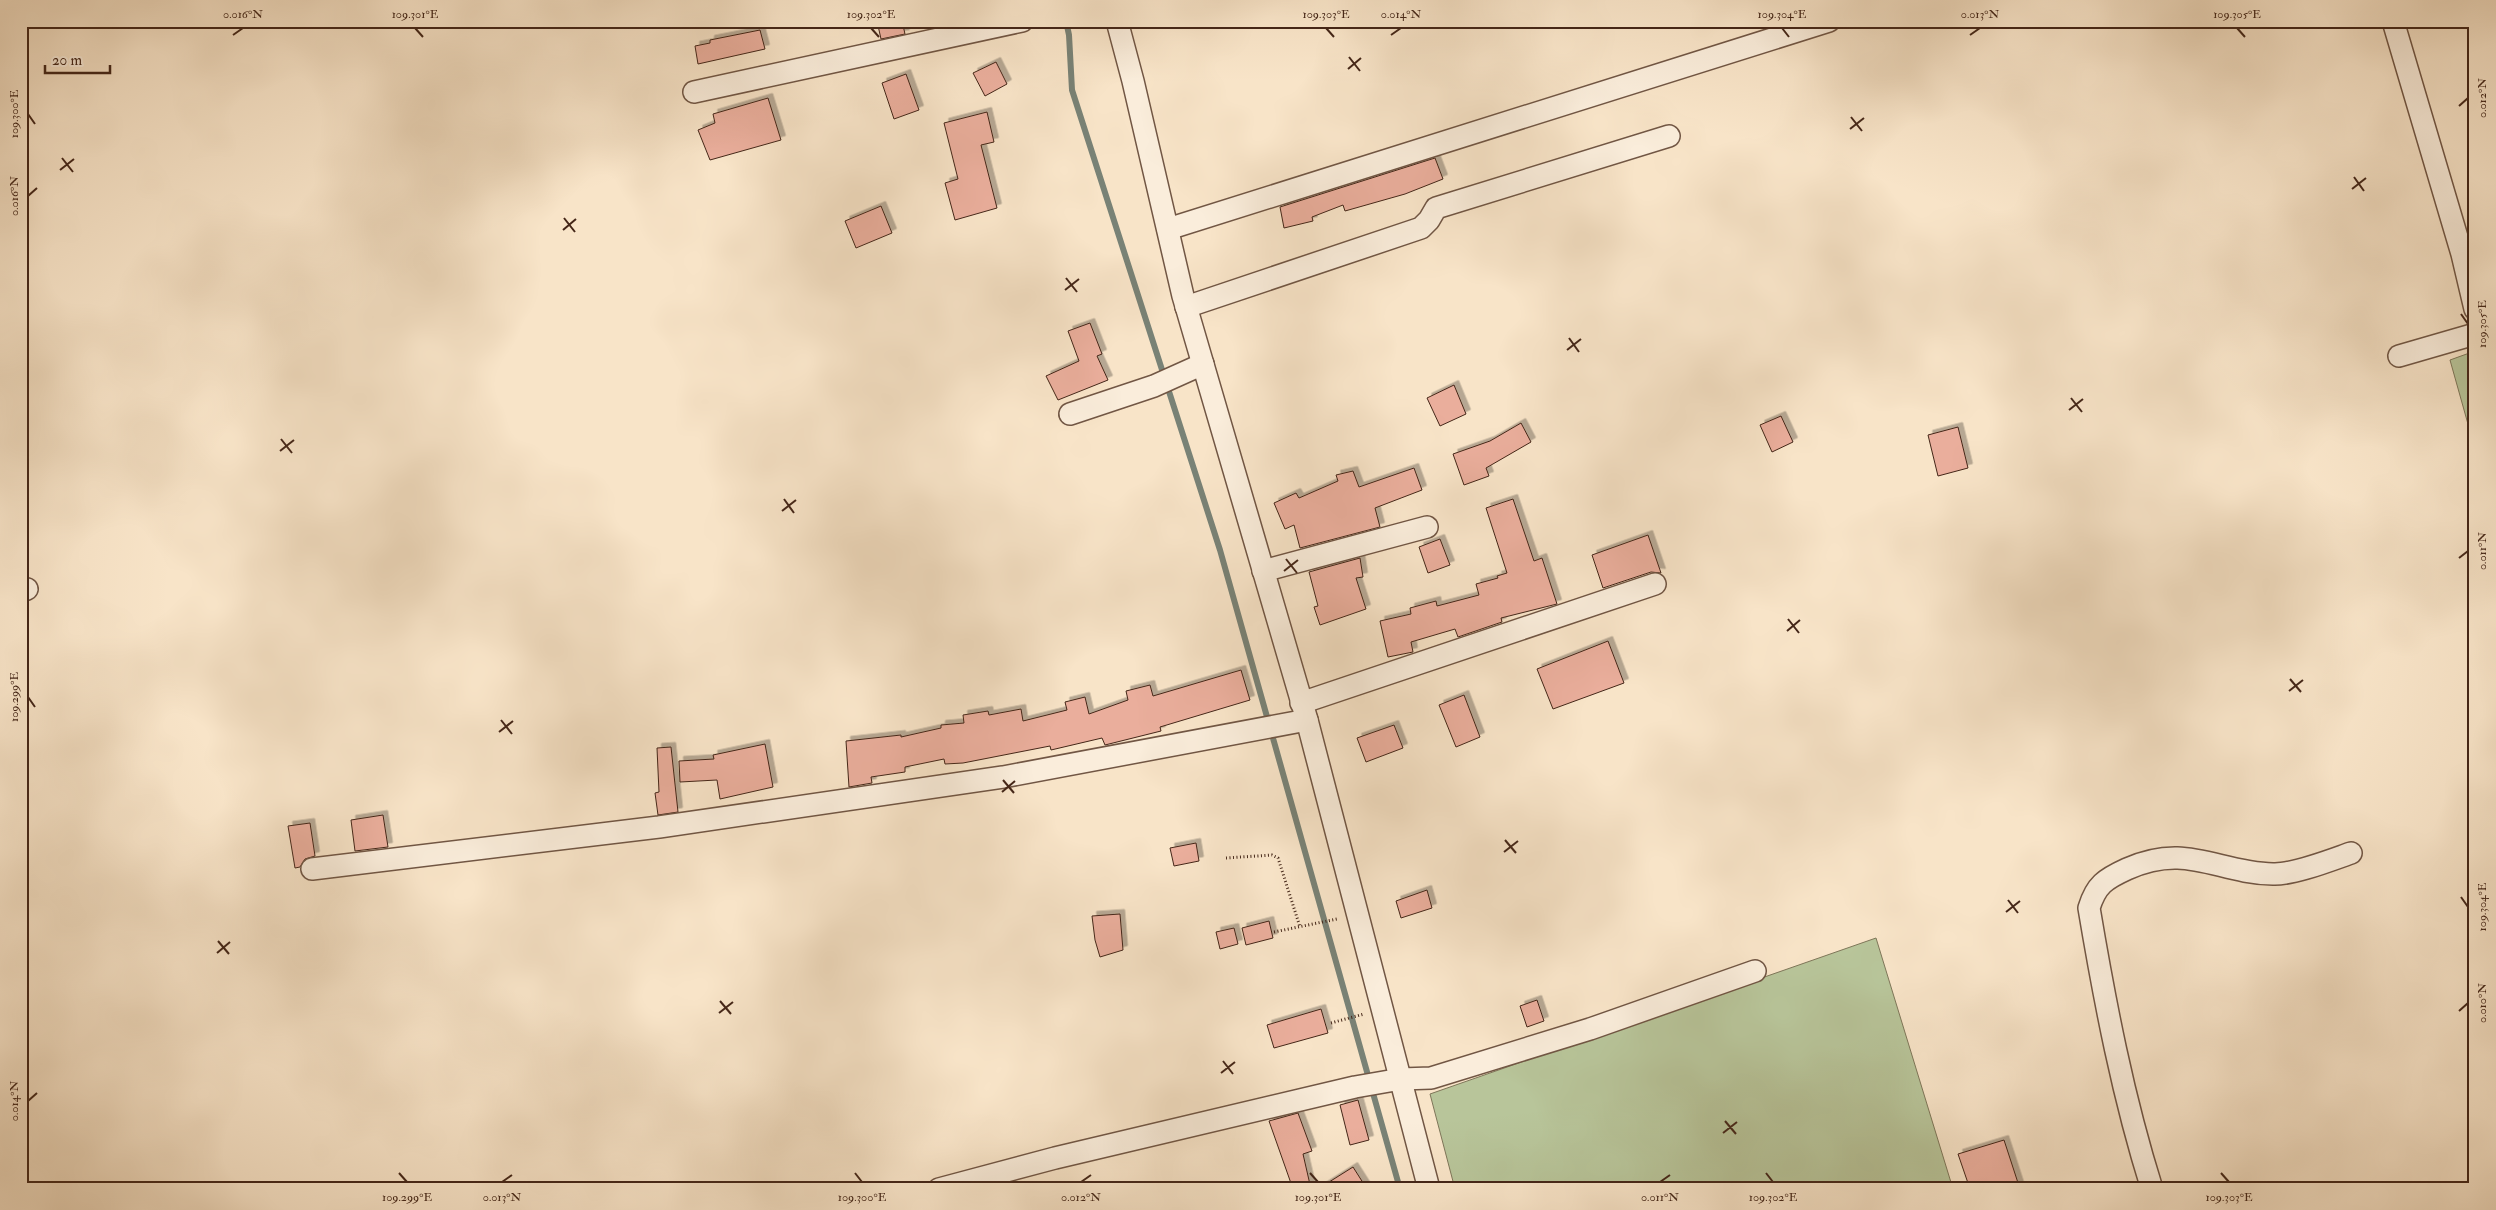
<svg xmlns="http://www.w3.org/2000/svg" width="2496" height="1210" viewBox="0 0 2496 1210" font-family="'IM FELL Double Pica',serif">
<style>
.green{fill:#b8c59a;stroke:#7e7659}
.lines{fill:none;stroke-linecap:round;stroke-linejoin:round}
.stream{stroke:#798276;stroke-width:6}
.building{fill:#eaae9c;stroke:#442618;filter:url(#shadow)}
.minor-casing{stroke:#715644;stroke-width:24}
.path{stroke:#442618;stroke-width:3;stroke-dasharray:1 2.5;stroke-linecap:butt}
.minor{stroke:#faeddb;stroke-width:21}
.ticks{fill:none;stroke:#442618;stroke-width:2}
.neatline{fill:none;stroke:#442618;stroke-width:2}
.ticks-label{font-size:12px;text-anchor:middle;fill:#442618}
</style>
<defs>
<filter id="shadow"><feDropShadow dx="4.5" dy="-4.5" stdDeviation="0" flood-color="#0004"/></filter>
</defs>
<rect width="100%" height="100%" fill="#f8e4c8"/>
<filter id="stains"><feTurbulence type="fractalNoise" baseFrequency=".004" numOctaves="4"/><feColorMatrix values="0 0 0 0 .2 0 0 0 0 .09 0 0 0 0 .02 0 0 0 .5 -.17"/></filter>
<radialGradient id="worn" r=".72"><stop offset=".6" stop-color="#630" stop-opacity="0"/><stop offset="1" stop-color="#630" stop-opacity=".3"/></radialGradient>
<!-- green -->
<g class="green">
<polygon points="2475,351 2475,449 2450,360"/>
<polygon points="1876,938 1953,1189 1455,1189 1430,1094"/>
</g>
<g class="lines">
<!-- stream -->
<polyline class="stream" points="1066,21 1069,35 1072,90 1220,550 1400,1189"/>
</g>
<!-- building -->
<g class="building">
<polygon points="877,21 902,21 905,34 881,39"/>
<polygon points="760,30 765,49 698,64 695,46 710,43 710,40"/>
<polygon points="996,62 1007,84 985,96 973,73"/>
<polygon points="906,74 919,110 894,119 882,83"/>
<polygon points="768,98 781,140 710,160 698,130 715,123 713,114"/>
<polygon points="987,112 994,142 981,145 997,208 955,220 945,183 958,179 944,123"/>
<polygon points="1435,158 1443,179 1405,194 1345,211 1343,205 1312,217 1313,221 1284,228 1280,207"/>
<polygon points="881,206 892,233 856,248 845,221"/>
<polygon points="1090,323 1102,354 1097,356 1108,380 1058,400 1046,376 1079,361 1068,331"/>
<polygon points="1454,385 1466,414 1440,426 1427,398"/>
<polygon points="1781,416 1793,442 1772,452 1760,425"/>
<polygon points="1521,423 1531,442 1486,468 1489,476 1464,485 1453,454 1490,441"/>
<polygon points="1958,427 1968,468 1938,476 1928,435"/>
<polygon points="1414,468 1422,490 1375,508 1380,527 1300,548 1294,525 1285,529 1274,503 1296,493 1299,498 1338,481 1336,475 1353,471 1359,487"/>
<polygon points="1513,499 1534,561 1542,558 1557,604 1501,618 1502,622 1458,637 1455,629 1411,642 1413,652 1388,657 1380,621 1411,614 1410,608 1436,601 1437,606 1479,595 1476,584 1498,578 1497,576 1507,573 1486,508"/>
<polygon points="1648,535 1661,573 1651,572 1603,588 1592,555"/>
<polygon points="1440,539 1450,565 1428,573 1419,547"/>
<polygon points="1360,558 1363,577 1356,578 1366,609 1320,625 1314,607 1318,606 1309,572"/>
<polygon points="1608,641 1624,683 1553,709 1537,669"/>
<polygon points="1241,670 1250,700 1160,727 1161,731 1105,745 1102,738 1051,750 1050,746 963,763 945,764 944,759 905,767 905,772 871,777 872,783 849,787 846,741 901,735 901,737 941,728 941,725 964,723 963,715 988,711 989,715 1021,709 1023,721 1067,710 1065,702 1085,697 1089,714 1128,700 1126,691 1150,685 1153,696"/>
<polygon points="1464,695 1480,737 1456,747 1439,705"/>
<polygon points="1394,725 1403,748 1366,762 1357,738"/>
<polygon points="765,744 773,787 720,799 717,780 680,782 679,761 714,759 713,755"/>
<polygon points="671,747 678,812 658,815 655,793 659,792 657,748"/>
<polygon points="383,815 388,847 355,851 351,820"/>
<polygon points="310,823 315,856 305,859 300,867 295,868 288,826"/>
<polygon points="1196,843 1199,861 1174,866 1170,848"/>
<polygon points="1427,890 1432,908 1401,918 1396,901"/>
<polygon points="1120,914 1123,950 1100,957 1095,940 1092,916"/>
<polygon points="1269,921 1273,938 1246,945 1242,928"/>
<polygon points="1234,928 1238,944 1220,949 1216,932"/>
<polygon points="1537,1000 1544,1021 1527,1027 1520,1006"/>
<polygon points="1321,1009 1328,1033 1274,1048 1267,1025"/>
<polygon points="1358,1100 1369,1140 1350,1145 1340,1105"/>
<polygon points="1298,1113 1312,1151 1303,1154 1311,1189 1293,1189 1269,1121"/>
<polygon points="2004,1140 2020,1189 1970,1189 1958,1154"/>
<polygon points="1353,1167 1367,1189 1318,1189"/>
</g>
<g class="lines">
<!-- minor casing -->
<g class="minor-casing">
<g id="minor">
<polyline points="1117,21 1133,81 1183,296 1307,720 1429,1189"/>
<polyline points="2393,21 2462,254 2475,309"/>
<polyline points="694,92 1022,21"/>
<polyline points="1168,229 1829,21"/>
<polyline points="1186,307 1421,228 1429,220 1436,208 1669,136"/>
<polyline points="2399,356 2475,334"/>
<polyline points="1070,414 1154,386 1203,364"/>
<polyline points="1263,571 1427,527"/>
<polyline points="21,591 27,589"/>
<polyline points="1301,703 1655,584"/>
<polyline points="312,869 659,827 1003,777 1307,720"/>
<polyline points="939,1189 1055,1158 1355,1087 1401,1079 1431,1078 1590,1029 1755,971"/>
<path d="M2152 1189C2123 1097 2105 1003 2089 908 2096 885 2105 879 2127 869 2187 842 2217 873 2273 874 2293 875 2331 860 2351 853"/>
</g>
</g>
<!-- path -->
<g class="path">
<polyline points="1226,858 1272,855 1278,858 1300,927"/>
<polyline points="1274,932 1337,919"/>
<polyline points="1331,1023 1364,1014"/>
</g>
<!-- minor -->
<use href="#minor" class="minor"/>
</g>
<!-- ticks -->
<path class="ticks" d="M415 28 423 37M871 28 879 37M1326 28 1334 37M1782 28 1789 37M2237 28 2245 37M233 35 243 28M1391 35 1401 28M1970 35 1980 28M1349 57 1360 71M1348 69 1361 58M2459 106 2468 98M28 114 35 124M1851 117 1862 131M1850 129 1864 118M62 158 73 172M60 170 74 159M2354 177 2364 191M2352 189 2366 178M28 196 37 188M564 218 575 232M563 230 576 219M1066 278 1077 292M1065 290 1079 279M2461 314 2468 324M1569 338 1579 352M1567 350 1581 339M2071 398 2082 412M2069 410 2083 399M281 439 292 453M280 451 294 440M784 499 794 513M782 511 796 500M2459 558 2468 551M1286 559 1297 573M1284 571 1298 560M1788 619 1799 633M1787 631 1800 620M2290 679 2301 692M2289 691 2303 680M28 697 35 707M501 720 512 734M499 732 513 721M1003 780 1014 793M1002 792 1015 781M1505 840 1516 853M1504 852 1518 841M2461 897 2468 907M2008 900 2018 913M2006 912 2020 901M218 941 229 954M217 953 230 942M720 1001 731 1014M2459 1011 2468 1003M719 1013 733 1002M1223 1061 1233 1074M1221 1073 1235 1062M28 1101 37 1093M1725 1121 1736 1134M1723 1133 1737 1122M399 1173 407 1182M855 1173 862 1182M1310 1173 1318 1182M1766 1173 1773 1182M2221 1173 2229 1182M502 1182 512 1175M1081 1182 1091 1175M1660 1182 1670 1175"/>
<!-- margin -->
<rect width="2496" height="1210" fill="none" stroke="#f8e4c8" stroke-width="55"/>
<!-- scale -->
<path d="M45 65v8h65v-8" fill="none" stroke="#442618" stroke-width="2.5"/>
<text x="52" y="65" font-size="15" fill="#442618" stroke="#faeddb" stroke-width="4" paint-order="stroke">20 m</text>
<rect x="28" y="28" width="2440" height="1154" class="neatline"/>
<g class="ticks-label">
<text x="243" y="18">0.016°N</text>
<text x="415" y="18">109.301°E</text>
<text x="871" y="18">109.302°E</text>
<text x="1326" y="18">109.303°E</text>
<text x="1401" y="18">0.014°N</text>
<text x="1782" y="18">109.304°E</text>
<text x="1980" y="18">0.013°N</text>
<text x="2237" y="18">109.305°E</text>
<text transform="translate(2482 98) rotate(-90)" y="4">0.012°N</text>
<text transform="translate(14 114) rotate(-90)" y="4">109.300°E</text>
<text transform="translate(14 196) rotate(-90)" y="4">0.016°N</text>
<text transform="translate(2482 324) rotate(-90)" y="4">109.305°E</text>
<text transform="translate(2482 551) rotate(-90)" y="4">0.011°N</text>
<text transform="translate(14 697) rotate(-90)" y="4">109.299°E</text>
<text transform="translate(2482 907) rotate(-90)" y="4">109.304°E</text>
<text transform="translate(2482 1003) rotate(-90)" y="4">0.010°N</text>
<text transform="translate(14 1101) rotate(-90)" y="4">0.014°N</text>
<text x="407" y="1201">109.299°E</text>
<text x="502" y="1201">0.013°N</text>
<text x="862" y="1201">109.300°E</text>
<text x="1081" y="1201">0.012°N</text>
<text x="1318" y="1201">109.301°E</text>
<text x="1660" y="1201">0.011°N</text>
<text x="1773" y="1201">109.302°E</text>
<text x="2229" y="1201">109.303°E</text>
</g>
<rect width="100%" height="100%" filter="url(#stains)"/>
<rect width="100%" height="100%" fill="url(#worn)"/>
</svg>
